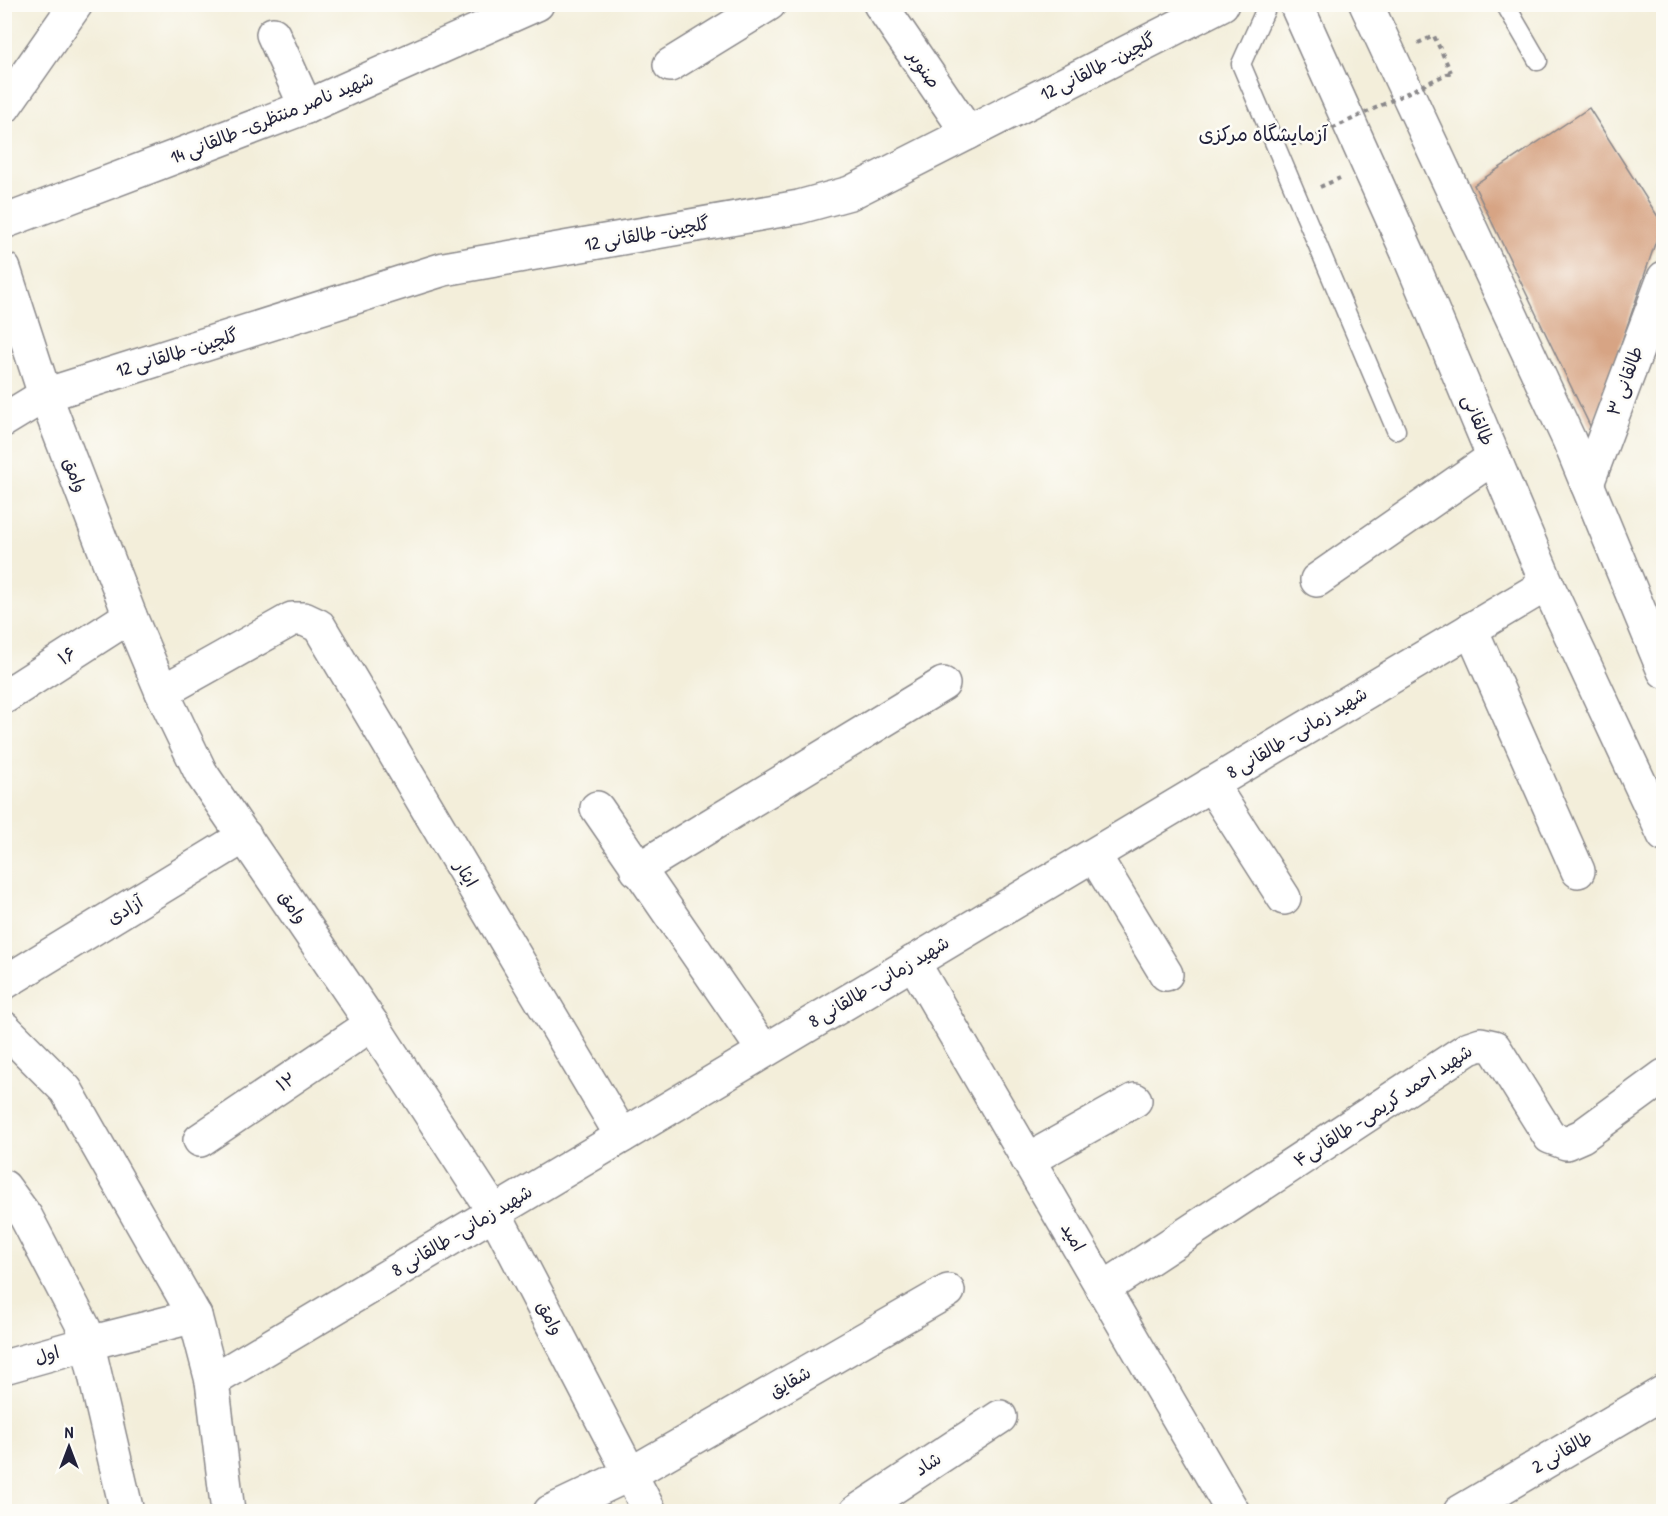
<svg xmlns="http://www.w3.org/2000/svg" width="1668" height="1516" viewBox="0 0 1668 1516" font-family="'Patrick Hand','Playpen Sans Arabic',sans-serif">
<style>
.building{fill:#d7a484}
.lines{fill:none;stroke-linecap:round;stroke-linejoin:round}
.service-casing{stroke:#8a888a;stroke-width:21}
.minor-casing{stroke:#8a888a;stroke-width:36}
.tertiary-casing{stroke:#8a888a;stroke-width:36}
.secondary-casing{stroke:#8a888a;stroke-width:36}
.path{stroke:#8a888a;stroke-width:4;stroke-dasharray:4.5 4.5;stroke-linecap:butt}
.service{stroke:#fff;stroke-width:18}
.minor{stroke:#fff;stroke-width:33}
.tertiary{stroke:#fff;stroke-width:33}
.secondary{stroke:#fff;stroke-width:33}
.path-bridge{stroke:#8a888a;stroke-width:4;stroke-dasharray:4.5 4.5;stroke-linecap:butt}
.labels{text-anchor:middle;stroke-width:5;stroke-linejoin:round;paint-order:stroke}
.street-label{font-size:18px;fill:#22223b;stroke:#fdfcf7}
.neighbourhood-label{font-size:20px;fill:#22223b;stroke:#fdfcf7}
</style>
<rect width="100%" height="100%" fill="#fdfcf7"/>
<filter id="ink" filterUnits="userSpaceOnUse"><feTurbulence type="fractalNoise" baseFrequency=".0167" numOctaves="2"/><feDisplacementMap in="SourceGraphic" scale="12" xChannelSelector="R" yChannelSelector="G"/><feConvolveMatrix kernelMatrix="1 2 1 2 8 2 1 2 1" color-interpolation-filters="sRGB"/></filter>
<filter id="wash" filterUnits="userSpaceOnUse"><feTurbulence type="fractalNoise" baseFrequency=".008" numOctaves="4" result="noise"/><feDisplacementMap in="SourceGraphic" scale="24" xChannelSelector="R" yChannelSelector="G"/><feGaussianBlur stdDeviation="1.35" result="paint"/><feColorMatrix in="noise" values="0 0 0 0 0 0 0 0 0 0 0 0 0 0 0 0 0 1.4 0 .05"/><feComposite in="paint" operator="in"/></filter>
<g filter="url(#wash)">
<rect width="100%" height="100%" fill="#f3eeda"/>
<g id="blocks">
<!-- building -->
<polygon class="building" points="1589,108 1662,223 1592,430 1474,185"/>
</g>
</g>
<g filter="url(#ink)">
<use href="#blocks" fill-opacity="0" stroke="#8a888a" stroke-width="1.5"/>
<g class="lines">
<!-- service casing -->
<g class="service-casing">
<g id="service">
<polyline points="1268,4 1241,64 1396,430"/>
<polyline points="1505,4 1538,61"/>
</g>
</g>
<!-- minor casing -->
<g class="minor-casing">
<g id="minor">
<polyline points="880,4 968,133"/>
<polyline points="273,34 306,107"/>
<polyline points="670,65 769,4"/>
<polyline points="4,107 76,4"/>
<polyline points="4,222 306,107 537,4"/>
<polyline points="4,269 45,395 130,616 162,692 201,773 372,1024 494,1212 650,1512"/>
<polyline points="4,420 45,395 444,269 799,207 850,193 1222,4"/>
<polyline points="1587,484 1664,278"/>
<polyline points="1317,580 1494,457"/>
<polyline points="1471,629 1578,871"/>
<polyline points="162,692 292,619 304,619 319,626 622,1136"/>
<polyline points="4,697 130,616"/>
<polyline points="1211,784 1284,898"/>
<polyline points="597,808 764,1051"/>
<polyline points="1094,855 1166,974"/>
<polyline points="637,870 943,684"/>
<polyline points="913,962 1233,1512"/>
<polyline points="4,983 245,836"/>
<polyline points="4,1028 66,1090 195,1316 212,1381 228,1512"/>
<polyline points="200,1140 372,1024"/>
<polyline points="1028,1160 1135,1100"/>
<polyline points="4,1187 26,1217 84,1328 127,1512"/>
<polyline points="1103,1289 1469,1048 1481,1044 1494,1047 1550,1137 1566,1143 1582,1136 1664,1076"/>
<polyline points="4,1367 89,1343"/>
<polyline points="212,1381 1547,584"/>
<polyline points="550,1512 632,1473 948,1291"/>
<polyline points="856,1512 1000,1417"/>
<polyline points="1460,1512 1664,1392"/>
</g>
</g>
<!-- tertiary casing -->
<g class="tertiary-casing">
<polyline id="tertiary" points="89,1343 195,1316"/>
</g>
<!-- secondary casing -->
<g class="secondary-casing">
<g id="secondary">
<polyline points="1296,4 1411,260 1547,584 1664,835"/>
<polyline points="1366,4 1569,440 1664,671"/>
</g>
</g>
<!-- path -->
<g class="path">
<polyline points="1418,43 1434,36 1451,72"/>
<polyline points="1320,187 1340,178"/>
</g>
<!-- service -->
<use href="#service" class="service"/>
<!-- minor -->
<use href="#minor" class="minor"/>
<!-- tertiary -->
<use href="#tertiary" class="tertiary"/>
<!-- secondary -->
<use href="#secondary" class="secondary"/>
<!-- path-bridge -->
<polyline class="path-bridge" points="1300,144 1451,72"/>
</g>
</g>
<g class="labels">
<!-- street labels -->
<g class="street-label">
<text transform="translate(1098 67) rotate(-27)" y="6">گلچین- طالقانی 12</text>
<text transform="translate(924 69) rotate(55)" y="6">صنوبر</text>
<text transform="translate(272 118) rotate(-22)" y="6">شهید ناصر منتظری- طالقانی 14</text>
<text transform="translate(647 234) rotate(-10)" y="6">گلچین- طالقانی 12</text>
<text transform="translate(177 353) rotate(-17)" y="6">گلچین- طالقانی 12</text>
<text transform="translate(1625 381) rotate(-70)" y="6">طالقانی ۳</text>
<text transform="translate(1478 420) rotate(67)" y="6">طالقانی</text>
<text transform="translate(75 475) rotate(69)" y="6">وامق</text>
<text transform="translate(67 656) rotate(-33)" y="6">۱۶</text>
<text transform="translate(1297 733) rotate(-31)" y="6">شهید زمانی- طالقانی 8</text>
<text transform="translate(466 874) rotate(59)" y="6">ایثار</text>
<text transform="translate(293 907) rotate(56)" y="6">وامق</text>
<text transform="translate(125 910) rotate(-31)" y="6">آزادی</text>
<text transform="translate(879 982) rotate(-31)" y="6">شهید زمانی- طالقانی 8</text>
<text transform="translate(286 1082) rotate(-34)" y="6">۱۲</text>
<text transform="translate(1383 1106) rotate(-33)" y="6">شهید احمد کریمی- طالقانی۴</text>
<text transform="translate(462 1231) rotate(-31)" y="6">شهید زمانی- طالقانی 8</text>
<text transform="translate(1073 1237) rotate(60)" y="6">امید</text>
<text transform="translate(550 1318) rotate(62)" y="6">وامق</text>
<text transform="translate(47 1355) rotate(-16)" y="6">اول</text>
<text transform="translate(790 1382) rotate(-30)" y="6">شقایق</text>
<text transform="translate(1562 1452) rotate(-30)" y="6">طالقانی 2</text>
<text transform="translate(928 1464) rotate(-33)" y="6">شاد</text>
</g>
<!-- neighbourhood labels -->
<g class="neighbourhood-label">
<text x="1263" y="141">آزمایشگاه مرکزی</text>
</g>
</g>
<!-- margin -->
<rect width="1668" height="1516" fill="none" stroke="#fdfcf7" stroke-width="24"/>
<!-- north arrow -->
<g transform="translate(69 1447)" stroke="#fdfcf7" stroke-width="4.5" paint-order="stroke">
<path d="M0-4.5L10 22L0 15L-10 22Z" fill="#22223b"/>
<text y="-9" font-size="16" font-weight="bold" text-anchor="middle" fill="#22223b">N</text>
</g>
</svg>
